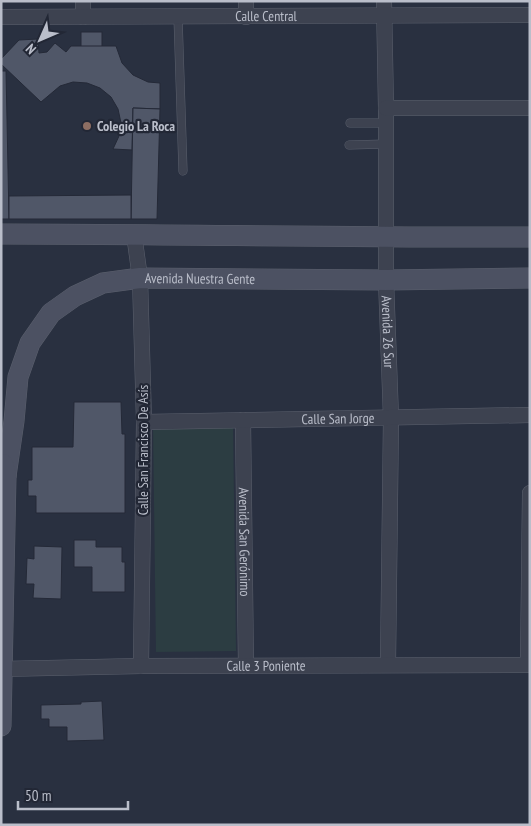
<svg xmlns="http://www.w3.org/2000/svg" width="531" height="826" viewBox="0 0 531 826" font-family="'PT Sans Narrow',sans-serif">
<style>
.green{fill:#2c3d42}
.building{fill:#505768;stroke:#242937}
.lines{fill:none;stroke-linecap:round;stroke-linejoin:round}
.service-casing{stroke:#5b606d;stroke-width:9}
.minor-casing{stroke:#5b606d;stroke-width:16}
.secondary-casing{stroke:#5b606d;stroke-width:21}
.service{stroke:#3d4250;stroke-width:8}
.minor{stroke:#3d4250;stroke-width:15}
.secondary{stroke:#4c5162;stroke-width:20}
.education-dot{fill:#8d6e63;stroke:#222735;stroke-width:2}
.labels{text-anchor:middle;stroke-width:4.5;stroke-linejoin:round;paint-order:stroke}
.street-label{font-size:14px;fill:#babeca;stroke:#222735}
.poi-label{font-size:14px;font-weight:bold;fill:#babeca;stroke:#222735;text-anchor:start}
</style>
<rect width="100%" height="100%" fill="#293040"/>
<!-- green -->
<polygon class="green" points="153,424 233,424 236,651 156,652"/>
<!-- building -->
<g class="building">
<rect x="81" y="32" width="21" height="24"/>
<polygon points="38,39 39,53 47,52 55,43 66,52 71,46 116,46 122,63 133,75 148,82 160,83 160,109 133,108 132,150 113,149 119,136 121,123 118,109 111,97 100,88 87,83 73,82 60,86 41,102 1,64 1,59 19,40"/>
<polygon points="1,71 6,71 9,219 1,219"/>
<polygon points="133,108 160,109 157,219 131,219"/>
<polygon points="131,195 131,219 9,219 9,196"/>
<polygon points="74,402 121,402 122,434 125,434 125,513 36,513 36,496 28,496 28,480 32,480 32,447 73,447"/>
<polygon points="74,540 96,540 96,547 122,547 122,562 125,562 125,592 92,592 92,567 74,567"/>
<polygon points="34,546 62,547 61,599 33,598 34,584 26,584 27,558 34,559"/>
<polygon points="102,701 104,740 67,741 67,727 49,727 49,719 41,719 41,705 81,704 81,702"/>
</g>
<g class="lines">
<!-- service casing -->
<g class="service-casing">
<g id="service">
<polyline points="178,17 183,171"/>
<polyline points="350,123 386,123"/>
<polyline points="349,145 386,144"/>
</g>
</g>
<!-- minor casing -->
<g class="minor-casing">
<g id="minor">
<polyline points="83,1 83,17"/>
<path id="s1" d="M384 1 386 108V280L391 418 388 664"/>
<path id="s2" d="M1 17 530 15"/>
<polyline points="246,17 246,1"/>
<polyline points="386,108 530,108"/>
<polyline points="134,234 140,278 144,422 141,666"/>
<path id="s3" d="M243 420 246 666"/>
<path id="s4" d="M144 422 530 415"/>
<polyline points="528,664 530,493"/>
<path id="s5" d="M1 669 141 666 530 665"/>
</g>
</g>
<!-- secondary casing -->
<g class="secondary-casing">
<g id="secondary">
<path d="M1 234C177 234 354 238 530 237"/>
<path id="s6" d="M6 476 14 421 18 377 30 343 51 313 75 296 103 283 140 278 386 280 530 278"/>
<polyline points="1,726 6,476 3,464"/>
</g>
</g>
<!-- service -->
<use href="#service" class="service"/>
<!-- minor -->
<use href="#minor" class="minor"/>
<!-- secondary -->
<use href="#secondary" class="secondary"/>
</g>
<!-- markers -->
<circle class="education-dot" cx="87" cy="126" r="5"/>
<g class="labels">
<!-- street labels -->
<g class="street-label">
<text dy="5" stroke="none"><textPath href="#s2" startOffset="265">Calle Central</textPath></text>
<text dy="5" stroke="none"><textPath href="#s6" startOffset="330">Avenida Nuestra Gente</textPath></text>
<text dy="5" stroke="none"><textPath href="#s1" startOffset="331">Avenida 26 Sur</textPath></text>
<text dy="5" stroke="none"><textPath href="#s4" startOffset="194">Calle San Jorge</textPath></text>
<text transform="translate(143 450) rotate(-90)" y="5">Calle San Francisco De Asís</text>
<text dy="5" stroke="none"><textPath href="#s3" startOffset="122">Avenida San Gerónimo</textPath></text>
<text dy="5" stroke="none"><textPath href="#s5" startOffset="265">Calle 3 Poniente</textPath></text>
</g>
<!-- poi labels -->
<g class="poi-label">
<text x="97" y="131">Colegio La Roca</text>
</g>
</g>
<!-- border -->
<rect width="531" height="826" fill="none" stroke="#babeca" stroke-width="5"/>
<!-- north arrow -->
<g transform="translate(40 40) rotate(225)" stroke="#222735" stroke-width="4" paint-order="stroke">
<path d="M0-4L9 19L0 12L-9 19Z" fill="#babeca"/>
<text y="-8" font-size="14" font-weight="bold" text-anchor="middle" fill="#babeca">N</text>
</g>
<!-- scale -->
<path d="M18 801v8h110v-8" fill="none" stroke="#babeca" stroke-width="2.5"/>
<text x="25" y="801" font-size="15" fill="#babeca" stroke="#222735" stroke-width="4" paint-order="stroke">50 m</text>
</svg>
